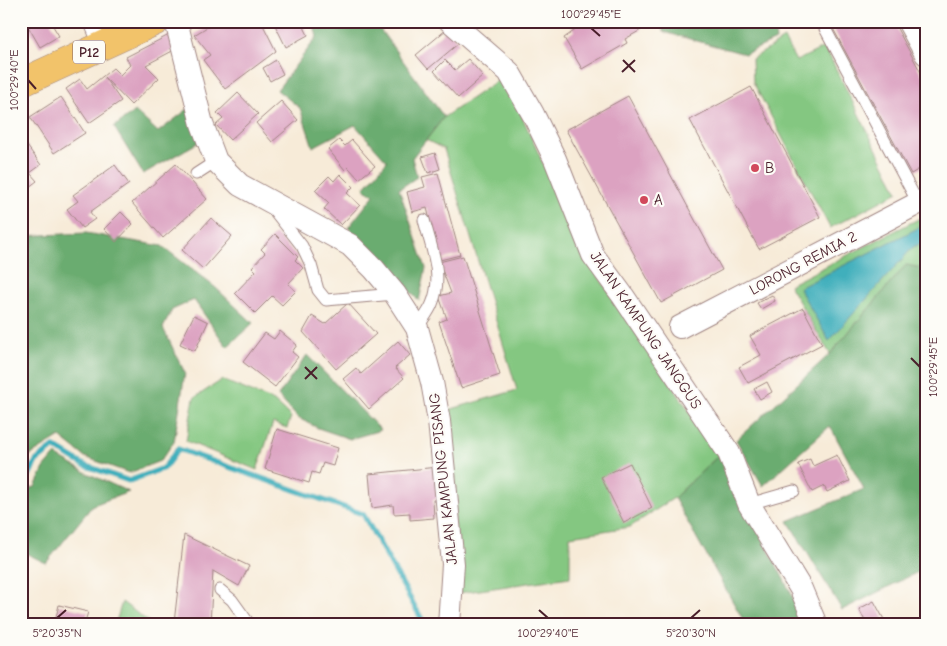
<svg xmlns="http://www.w3.org/2000/svg" width="947" height="646" viewBox="0 0 947 646" font-family="'Comic Neue',sans-serif">
<style>
.green{fill:#84c781;stroke:#677356}
.forest{fill:#6bac6f;stroke:#5a664d}
.water{fill:#40afbc;stroke:#456774}
.lines{fill:none;stroke-linecap:round;stroke-linejoin:round}
.stream{stroke:#40afbc;stroke-width:5.5}
.building{fill:#dca2c1}
.lane-casing{stroke:#a08582;stroke-width:13}
.street-casing{stroke:#a08582;stroke-width:24}
.primary-casing{stroke:#a08582;stroke-width:29}
.lane{stroke:#fff;stroke-width:11}
.street{stroke:#fff;stroke-width:22}
.primary{stroke:#f2c36a;stroke-width:28}
.ticks{fill:none;stroke:#4a1f2b;stroke-width:2}
.poi-dot{fill:#d1495b;stroke:#fdfcf7;stroke-width:2}
.labels{text-anchor:middle;stroke-width:4.5;stroke-linejoin:round;paint-order:stroke}
.shield{fill:#fdfcf7;stroke:#806168;stroke-width:1}
.shield-label{font-size:14px;font-weight:bold;fill:#4a1f2b}
.poi-label{font-size:15px;fill:#4a1f2b;stroke:#fdfcf7;text-anchor:start}
.street-label{font-size:15px;fill:#4a1f2b;stroke:#fdfcf7}
.neatline{fill:none;stroke:#4a1f2b;stroke-width:2}
.ticks-label{font-size:12px;text-anchor:middle;fill:#4a1f2b}
</style>
<rect width="100%" height="100%" fill="#fdfcf7"/>
<filter id="ink" filterUnits="userSpaceOnUse"><feTurbulence type="fractalNoise" baseFrequency=".02" numOctaves="2"/><feDisplacementMap in="SourceGraphic" scale="10" xChannelSelector="R" yChannelSelector="G"/><feConvolveMatrix kernelMatrix="1 2 1 2 8 2 1 2 1" color-interpolation-filters="sRGB"/></filter>
<filter id="wash" filterUnits="userSpaceOnUse"><feTurbulence type="fractalNoise" baseFrequency=".0096" numOctaves="4" result="noise"/><feDisplacementMap in="SourceGraphic" scale="20" xChannelSelector="R" yChannelSelector="G"/><feGaussianBlur stdDeviation="1.12" result="paint"/><feColorMatrix in="noise" values="0 0 0 0 0 0 0 0 0 0 0 0 0 0 0 0 0 1.4 0 .05"/><feComposite in="paint" operator="in"/></filter>
<g filter="url(#wash)">
<rect width="100%" height="100%" fill="#f7ebd8"/>
<!-- green -->
<g class="green">
<polygon points="784,39 796,61 825,47 898,192 830,228 753,82 752,59"/>
<polygon points="501,78 516,103 584,255 719,455 674,498 630,527 570,536 570,577 459,593 448,410 517,390 444,149 426,140 444,117"/>
<polygon points="926,215 926,269 906,265 830,354 789,285"/>
<polygon points="222,380 274,401 291,417 287,428 273,423 257,470 186,441 194,398"/>
<polygon points="122,602 153,625 115,625"/>
</g>
<!-- forest -->
<g class="forest">
<polygon points="313,21 374,21 444,117 412,158 417,177 399,189 426,268 419,301 348,228 374,195 364,188 387,161 355,125 313,147 300,108 277,90 317,37"/>
<polygon points="658,21 773,21 776,40 745,54 664,32"/>
<polygon points="188,109 199,142 143,174 114,127 135,111 158,132"/>
<polygon points="86,233 162,246 216,288 253,323 227,347 194,300 172,310 163,328 185,373 174,442 160,461 129,473 85,457 60,437 21,461 21,236"/>
<polygon points="906,265 926,269 926,568 842,610 788,521 864,489 830,426 763,486 736,440 830,354"/>
<polygon points="307,355 381,430 350,439 318,428 298,418 278,396"/>
<polygon points="55,455 87,473 129,492 93,505 46,563 21,551 21,491 35,487 44,468"/>
<polygon points="719,455 791,593 803,625 746,625 674,498"/>
</g>
<!-- water -->
<polygon class="water" points="926,224 926,241 913,247 829,341 799,288"/>
<g class="lines">
<!-- stream -->
<polyline class="stream" points="21,477 29,475 36,461 54,447 84,465 129,481 164,468 178,449 363,514 425,625"/>
</g>
<g id="blocks">
<!-- building -->
<g class="building">
<polygon points="25,21 50,21 59,36 40,47"/>
<polygon points="217,21 261,21 276,51 225,89 203,60 210,55 194,35"/>
<polygon points="273,21 301,21 308,35 286,47"/>
<polygon points="575,21 643,21 638,24 641,30 625,39 627,43 582,69 564,38 574,31 571,25"/>
<polygon points="829,21 893,21 926,82 926,165 911,174"/>
<polygon points="447,29 459,43 428,69 416,55"/>
<polygon points="171,34 178,48 146,65 159,78 131,105 104,77 121,101 89,123 66,89 80,79 87,89 113,68 120,75 130,65 126,57"/>
<polygon points="468,59 483,76 458,98 434,71 445,60 455,70"/>
<polygon points="276,60 283,74 270,81 263,68"/>
<polygon points="751,87 820,217 759,249 690,120"/>
<polygon points="238,93 258,114 230,140 216,125 223,119 217,113"/>
<polygon points="628,96 722,270 661,303 566,130"/>
<polygon points="61,97 85,133 54,153 30,117"/>
<polygon points="281,101 298,120 272,142 256,123"/>
<polygon points="339,140 345,146 352,140 375,166 359,179 348,167 345,170 328,149"/>
<polygon points="25,143 41,165 30,173 37,181 21,193 21,146"/>
<polygon points="435,153 440,169 428,173 422,157"/>
<polygon points="176,164 207,199 163,238 132,203"/>
<polygon points="115,165 129,184 90,212 95,219 82,228 67,209 78,201 73,195"/>
<polygon points="438,173 460,255 440,260 427,208 412,212 407,192 425,187 422,177"/>
<polygon points="340,174 353,187 347,193 360,205 341,225 324,209 329,203 315,190 329,176 334,181"/>
<polygon points="121,212 133,224 116,242 104,229"/>
<polygon points="211,218 232,236 203,269 182,250"/>
<polygon points="275,234 298,257 295,260 303,268 288,284 296,291 282,305 272,296 255,313 235,293 256,271 252,267 265,253 261,249"/>
<polygon points="463,256 500,375 461,388 439,322 447,319 439,296 451,293 439,262"/>
<polygon points="772,295 775,301 761,309 757,303"/>
<polygon points="348,303 376,334 336,369 303,332 312,316 325,324"/>
<polygon points="803,308 822,344 748,383 739,367 761,355 750,336"/>
<polygon points="194,315 208,322 195,351 180,344"/>
<polygon points="280,331 297,345 292,352 298,357 275,387 243,362 265,333 274,339"/>
<polygon points="398,341 410,355 395,368 404,378 369,409 343,379 356,368 361,374"/>
<polygon points="767,382 772,392 760,399 754,389"/>
<polygon points="277,429 338,448 333,466 323,463 319,474 312,472 309,483 265,469"/>
<polygon points="837,455 850,481 827,492 824,486 812,492 798,464 810,459 813,466"/>
<polygon points="630,463 652,508 624,523 601,477"/>
<polygon points="438,467 441,499 433,500 434,518 410,520 410,513 394,514 393,505 372,508 369,474"/>
<polygon points="184,535 249,566 239,586 213,571 210,625 181,625 174,623"/>
<polygon points="874,601 887,625 867,625 859,609"/>
<polygon points="59,605 88,612 84,625 54,625"/>
</g>
</g>
</g>
<g filter="url(#ink)">
<use href="#blocks" fill-opacity="0" stroke="#a08582" stroke-width="1"/>
<g class="lines">
<!-- lane casing -->
<g class="lane-casing">
<g id="lane">
<polyline points="821,21 918,203"/>
<polyline points="196,174 216,161"/>
<polyline points="273,209 302,246 311,265 318,290 326,300 395,294"/>
<path d="M417 328C422 320 429 312 432 304 444 276 431 247 424 220"/>
<polyline points="749,504 794,491"/>
<polyline points="220,590 232,600 250,625"/>
</g>
</g>
<!-- street casing -->
<g class="street-casing">
<g id="street">
<polyline points="95,21 105,45"/>
<polyline points="176,21 202,124 216,161 240,185 350,245 374,269 395,294 417,328 432,382 439,421 453,564 449,625"/>
<polyline points="450,21 509,72 533,114 555,159 593,255 623,296 729,453 749,504 801,589 816,625"/>
<polyline points="908,21 926,54"/>
<polyline points="680,327 926,199"/>
</g>
</g>
<!-- primary casing -->
<g class="primary-casing">
<polyline id="primary" points="21,83 156,21"/>
</g>
<!-- lane -->
<use href="#lane" class="lane"/>
<!-- street -->
<use href="#street" class="street"/>
<!-- primary -->
<use href="#primary" class="primary"/>
</g>
</g>
<!-- ticks -->
<path class="ticks" d="M591 28 600 36M623 60 635 72M622 72 635 60M28 80 36 89M911 358 920 367M305 367 317 379M305 379 317 367M539 610 548 618M57 618 66 610M691 618 700 610"/>
<!-- markers -->
<g class="poi-dot">
<circle cx="755" cy="168" r="5"/>
<circle cx="644" cy="200" r="5"/>
</g>
<g class="labels">
<!-- shield labels -->
<rect class="shield" x="73" y="40.5" width="32" height="23" rx="4"/>
<g class="shield-label">
<text x="89" y="57">P12</text>
</g>
<!-- poi labels -->
<g class="poi-label">
<text x="765" y="173">B</text>
<text x="654" y="205">A</text>
</g>
<!-- street labels -->
<g class="street-label">
<text transform="translate(803 263) rotate(-28)" y="5">LORONG REMIA 2</text>
<text transform="translate(646 330) rotate(56)" y="5">JALAN KAMPUNG JANGGUS</text>
<text transform="translate(443 479) rotate(-96)" y="5">JALAN KAMPUNG PISANG</text>
</g>
</g>
<!-- margin -->
<rect width="947" height="646" fill="none" stroke="#fdfcf7" stroke-width="55"/>
<rect x="28" y="28" width="892" height="590" class="neatline"/>
<g class="ticks-label">
<text x="591" y="18">100°29'45"E</text>
<text transform="translate(14 80) rotate(-90)" y="4">100°29'40"E</text>
<text transform="translate(933 367) rotate(-90)" y="4">100°29'45"E</text>
<text x="57" y="637">5°20'35"N</text>
<text x="548" y="637">100°29'40"E</text>
<text x="691" y="637">5°20'30"N</text>
</g>
</svg>
